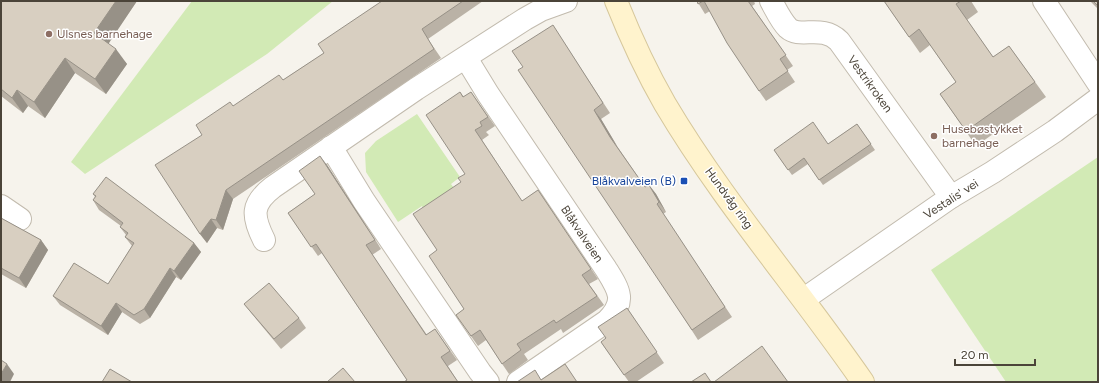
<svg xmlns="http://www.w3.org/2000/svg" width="1099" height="383" viewBox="0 0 1099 383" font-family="Figtree,sans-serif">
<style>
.green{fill:#d2eab5}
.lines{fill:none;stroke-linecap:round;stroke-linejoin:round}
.street-casing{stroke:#c2bbae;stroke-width:24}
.secondary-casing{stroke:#d6c79b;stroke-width:24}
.street{stroke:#fff;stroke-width:22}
.secondary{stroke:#fff3cd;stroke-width:22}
.wall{fill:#bab2a6}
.shaded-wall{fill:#979187}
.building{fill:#d8cfc1;stroke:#979187}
.education-dot{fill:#8d6e63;stroke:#fff;stroke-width:1.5}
.transit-dot{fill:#1a4fb4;stroke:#fff;stroke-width:1.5}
.labels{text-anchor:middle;stroke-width:3;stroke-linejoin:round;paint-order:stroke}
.education-label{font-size:12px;fill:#785e54;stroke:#fff;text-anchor:start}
.street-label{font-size:12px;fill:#4b4439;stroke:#fff}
.transit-label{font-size:12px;fill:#164399;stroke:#fff;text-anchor:end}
</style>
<rect width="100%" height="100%" fill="#f6f3ec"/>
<!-- green -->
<g class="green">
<polygon points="192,1 333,1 267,54 85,174 71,162"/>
<polygon points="417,114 460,177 451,184 468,207 432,228 422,206 398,222 366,172 365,153 376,141"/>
<polygon points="1098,157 1098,380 1095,382 1006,382 931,270"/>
</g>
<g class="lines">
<!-- street casing -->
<g class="street-casing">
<g id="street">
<path d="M771 1C776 10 781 21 788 28 800 39 822 24 839 41L951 197"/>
<polyline points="1044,1 1098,83"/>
<path d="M466 58 488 94 606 269C619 290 627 301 607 321L518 382"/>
<polyline points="331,147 364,201 480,372 488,382"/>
<polyline points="1,206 20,219"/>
<path d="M264 240C252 216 251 204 273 187L416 89 525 19 541 10 566 1"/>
<polyline points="804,299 951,197 993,172 1055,131 1098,99"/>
</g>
</g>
<!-- secondary casing -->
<g class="secondary-casing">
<path id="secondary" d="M616 1C630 36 646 71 665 104 723 202 799 289 863 382"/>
</g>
<!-- street -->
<use href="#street" class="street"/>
<!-- secondary -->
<use href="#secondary" class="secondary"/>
</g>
<!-- wall -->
<g class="wall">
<polygon points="1,1 137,1 108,43 127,64 106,94 75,73 45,118 28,106 23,113 1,96"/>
<polygon points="382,1 483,1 428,39 441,58 233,199 223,230 217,228 207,243 200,234 202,135 233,106 283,80 324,53"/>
<polygon points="697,1 754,1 755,4 752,6 793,66 787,70 795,82 766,101 759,91 710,11 705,14"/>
<polygon points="884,1 971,1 978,12 967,20 993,57 1009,46 1046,97 976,146 940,94 956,82 930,45 920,53"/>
<polygon points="1090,1 1098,1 1098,9"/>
<polygon points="559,35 610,113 601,119 617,146 645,187 649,185 656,194 666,212 663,214 732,317 698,340 523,67"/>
<polygon points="460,92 464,97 471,92 495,126 486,132 489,135 482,140 522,201 538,190 598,279 589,284 604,305 563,333 561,329 524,354 528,360 509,374 486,340 478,346 456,315 464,309 437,250 465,174"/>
<polygon points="857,124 875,150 823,185 808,164 792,175 774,150 828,144"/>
<polygon points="327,165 381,249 372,255 427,335 435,329 457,360 448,366 458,382 404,382 407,380 322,253 318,256 288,213 315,194"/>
<polygon points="93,194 194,243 201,252 181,280 176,277 150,318 140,324 122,312 108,335 60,305 53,296 108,284 132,246 125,237 126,235 120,227 121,226 99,210 93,200 95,197"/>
<polygon points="1,218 41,240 48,250 26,288 1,274"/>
<polygon points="244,304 299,318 306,328 281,349 252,314"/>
<polygon points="627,308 664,363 636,382 629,382 601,342 606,338"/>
</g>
<!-- shaded-wall -->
<g class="shaded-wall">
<polygon points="116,1 137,1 105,49 94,33"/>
<polygon points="116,49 127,64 106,94 95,79"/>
<polygon points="65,58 75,73 45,118 34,102"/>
<polygon points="17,90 28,106 23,113 12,98"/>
<polygon points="594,110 601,119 617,146 610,137"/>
<polygon points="320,156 327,165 381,249 375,240"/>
<polygon points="649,185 656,194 666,212 659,202"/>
<polygon points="226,190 233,199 223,230 216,220"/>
<polygon points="211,219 217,228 207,243 200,234"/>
<polygon points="41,240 48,250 26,288 19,278"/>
<polygon points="194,243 201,252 181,280 174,271"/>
<polygon points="170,268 176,277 150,318 144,309"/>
<polygon points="116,303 122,312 108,335 101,326"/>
<polygon points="7,364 14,374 10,382 1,382 1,374"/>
</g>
<!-- building -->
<g class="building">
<polygon points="1,1 116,1 94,33 116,49 95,79 65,58 34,102 17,90 12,98 1,89"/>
<polygon points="382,1 463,1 422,29 434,49 226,190 216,220 211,219 200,234 155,165 202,135 196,125 230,102 233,106 279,75 283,80 324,53 318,44"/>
<polygon points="697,1 703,1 698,4"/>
<polygon points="704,1 748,1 786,55 780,59 788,71 759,91 727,43"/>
<polygon points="884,1 961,1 956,4 993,57 1009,46 1035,82 966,131 940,94 956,82 919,29 909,37"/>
<polygon points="1093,1 1098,1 1098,6"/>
<polygon points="553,25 603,103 594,110 610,137 645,187 649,185 659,202 657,204 725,307 692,330 518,70 523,67 512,51"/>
<polygon points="460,92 463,97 471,92 488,117 480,122 482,126 475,130 522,201 538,190 589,266 591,269 582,275 597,296 556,323 554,320 517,344 521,350 502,364 480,330 471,336 456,315 464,309 429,256 437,250 413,214 461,182 458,178 465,174 426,115"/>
<polygon points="813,122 828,144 857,124 871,144 819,180 804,158 788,170 774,150"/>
<polygon points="320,156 375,240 366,245 426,335 435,329 450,351 441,357 458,382 404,382 407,380 316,244 311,247 288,213 315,194 299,171"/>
<polygon points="106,177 194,243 174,271 170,268 144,309 134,315 116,303 101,326 53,296 74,263 108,284 134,243 125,237 128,233 120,227 123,223 93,200 96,196 93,194"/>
<polygon points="1,218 41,240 19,278 1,268"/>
<polygon points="269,283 299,318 274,339 244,304"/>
<polygon points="627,308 657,352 624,375 601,342 606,338 598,327"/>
<polygon points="762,346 788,382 714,382"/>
<polygon points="1,360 7,364 1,374"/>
<polygon points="565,364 577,382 517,382 535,370 541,380"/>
<polygon points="343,368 355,382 327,382"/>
<polygon points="110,369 132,382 102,382"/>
<polygon points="705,373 711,382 691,382"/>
</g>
<!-- markers -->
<g class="education-dot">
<circle cx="49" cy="34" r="4"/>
<circle cx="934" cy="136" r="4"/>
</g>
<rect class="transit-dot" x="680" y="177" width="8" height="8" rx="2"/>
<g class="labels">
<!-- education labels -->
<g class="education-label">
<text x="57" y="38">Ulsnes barnehage</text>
<text x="942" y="133">Husebøstykket<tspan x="942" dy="14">barnehage</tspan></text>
</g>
<!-- street labels -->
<g class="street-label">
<text transform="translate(870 84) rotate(54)" y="4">Vestrikroken</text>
<text transform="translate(729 198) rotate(54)" y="4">Hundvåg ring</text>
<text transform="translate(951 199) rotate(-33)" y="4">Vestalis' vei</text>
<text transform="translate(582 234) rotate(56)" y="4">Blåkvalveien</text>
</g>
<!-- transit labels -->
<g class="transit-label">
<text x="676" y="185">Blåkvalveien (B)</text>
</g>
</g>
<!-- border -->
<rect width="1099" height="383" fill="none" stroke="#4b4439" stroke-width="4"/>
<!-- scale -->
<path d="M955 359v6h80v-6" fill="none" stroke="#4b4439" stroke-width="2"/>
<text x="961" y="359" font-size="12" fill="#4b4439" stroke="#ffffff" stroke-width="3" paint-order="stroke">20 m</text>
</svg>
